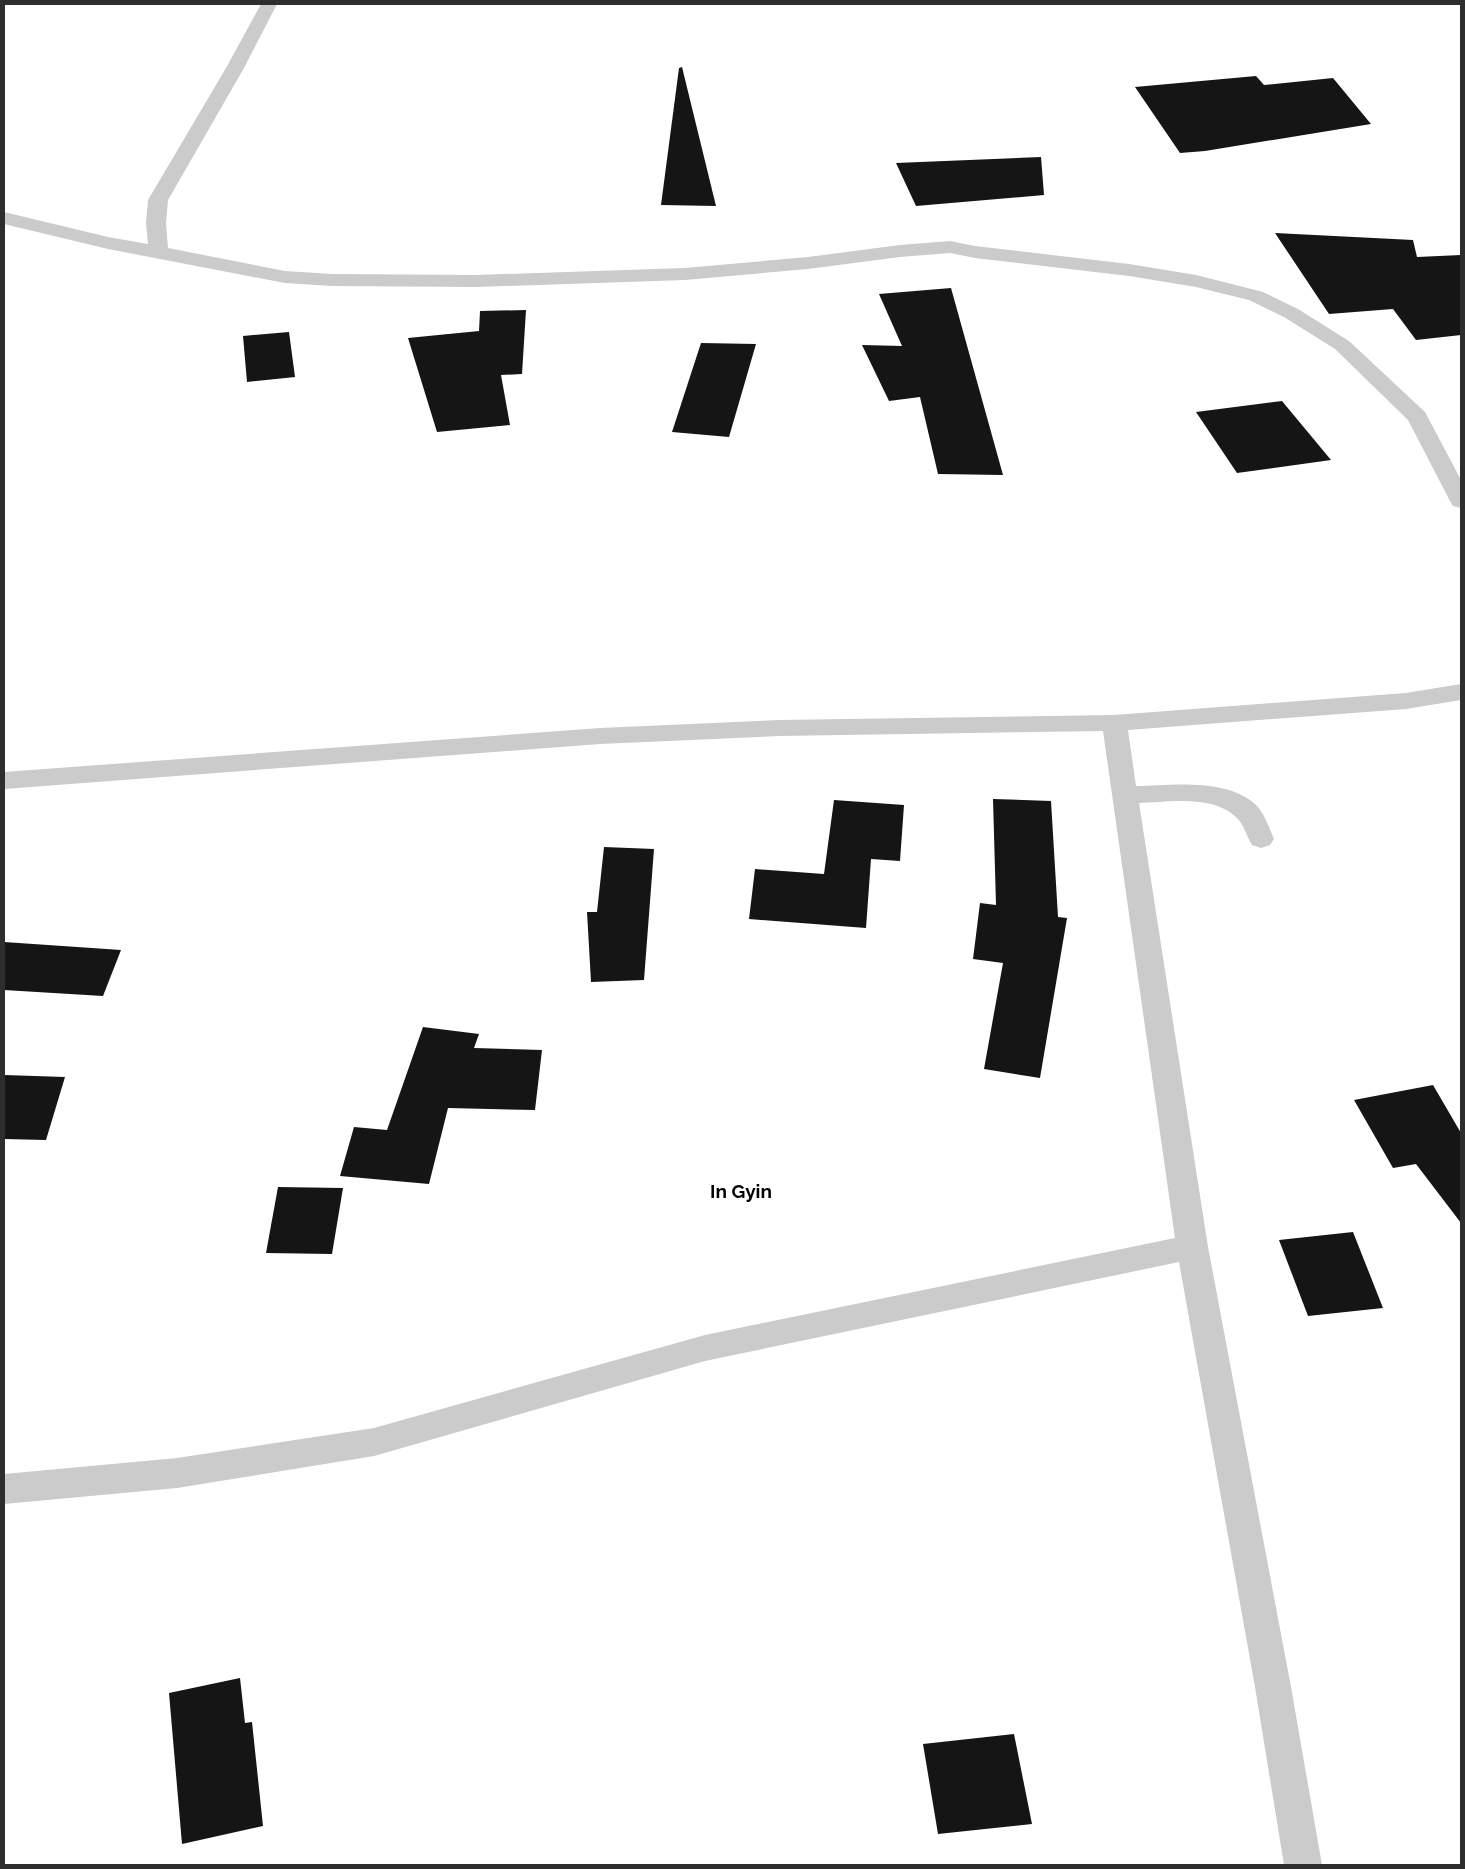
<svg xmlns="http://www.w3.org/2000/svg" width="1465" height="1869" viewBox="0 0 1465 1869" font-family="Raleway,sans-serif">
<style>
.building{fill:#151515}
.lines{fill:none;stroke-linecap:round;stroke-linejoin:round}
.minor{fill:#cbcbcb;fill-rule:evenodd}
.labels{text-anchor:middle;stroke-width:5;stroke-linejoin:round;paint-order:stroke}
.quarter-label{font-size:19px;font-weight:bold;fill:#000;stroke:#fff}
</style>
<rect width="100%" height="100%" fill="#fff"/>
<!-- building -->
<g class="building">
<polygon points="682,67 716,206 661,205 679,68"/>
<polygon points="1256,76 1264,85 1333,78 1371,124 1205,151 1180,153 1135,87"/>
<polygon points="1041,157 1044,195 916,206 896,163"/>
<polygon points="1275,233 1413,240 1417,257 1461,255 1461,335 1416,340 1393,309 1329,314"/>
<polygon points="951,288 1003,475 938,474 920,397 889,401 862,345 902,346 879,294"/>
<polygon points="526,310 522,374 501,375 510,425 437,432 408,338 479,331 480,311"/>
<polygon points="289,332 295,377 247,382 243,336"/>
<polygon points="701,343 756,344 729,437 672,432"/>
<polygon points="1282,401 1331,460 1237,473 1196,412"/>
<polygon points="993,799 1051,801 1058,917 1067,918 1040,1078 984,1069 1003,963 973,959 980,903 996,905"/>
<polygon points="834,800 904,805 900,861 871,859 866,928 749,919 755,869 824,874"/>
<polygon points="604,847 654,849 644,980 591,982 587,912 597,912"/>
<polygon points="4,942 121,950 103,996 4,990"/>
<polygon points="423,1027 479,1034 474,1048 542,1050 535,1110 448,1108 429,1184 340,1176 354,1127 387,1130"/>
<polygon points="4,1075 65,1077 46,1140 4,1139"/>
<polygon points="1433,1085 1461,1133 1461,1223 1416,1164 1393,1168 1354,1100"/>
<polygon points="278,1187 343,1188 332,1254 266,1253"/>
<polygon points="1353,1232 1383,1308 1308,1316 1279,1240"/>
<polygon points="240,1678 245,1723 252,1722 263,1826 182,1844 169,1693"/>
<polygon points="1014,1734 1032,1824 938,1834 923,1744"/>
</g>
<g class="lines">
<!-- minor -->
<g class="minor">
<polygon points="261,4 277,4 244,68 168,200 166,223 168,248 285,271 332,274 476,275 685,268 808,257 900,245 950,241 975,246 1129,264 1196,275 1263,292 1298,309 1349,341 1425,412 1461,480 1461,508 1453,506 1450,501 1408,420 1335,349 1284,317 1249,300 1196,287 1129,276 975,258 950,253 900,257 808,269 685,280 476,287 332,286 285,283 108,249 4,224 4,212 108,237 148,244 146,223 148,200 226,68"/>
<path d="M1461 684V700L1406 709 1128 730 1136 786C1172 785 1228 778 1256 805 1265 814 1269 828 1274 839L1270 845 1261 848 1252 845C1247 837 1244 825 1237 818 1213 794 1169 802 1139 803L1208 1247 1291 1687 1322 1865H1284L1255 1687 1179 1262 705 1361 374 1456 177 1488 4 1504V1474L177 1458 374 1428 705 1335 1175 1238 1103 731 779 736 600 744 4 789V772L600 728 779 720 1114 715 1406 693Z"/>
</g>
</g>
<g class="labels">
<!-- quarter labels -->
<g class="quarter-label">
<text x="741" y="1198">In Gyin</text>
</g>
</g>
<!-- border -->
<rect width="1465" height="1869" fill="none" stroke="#2e2e2e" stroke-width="10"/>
</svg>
